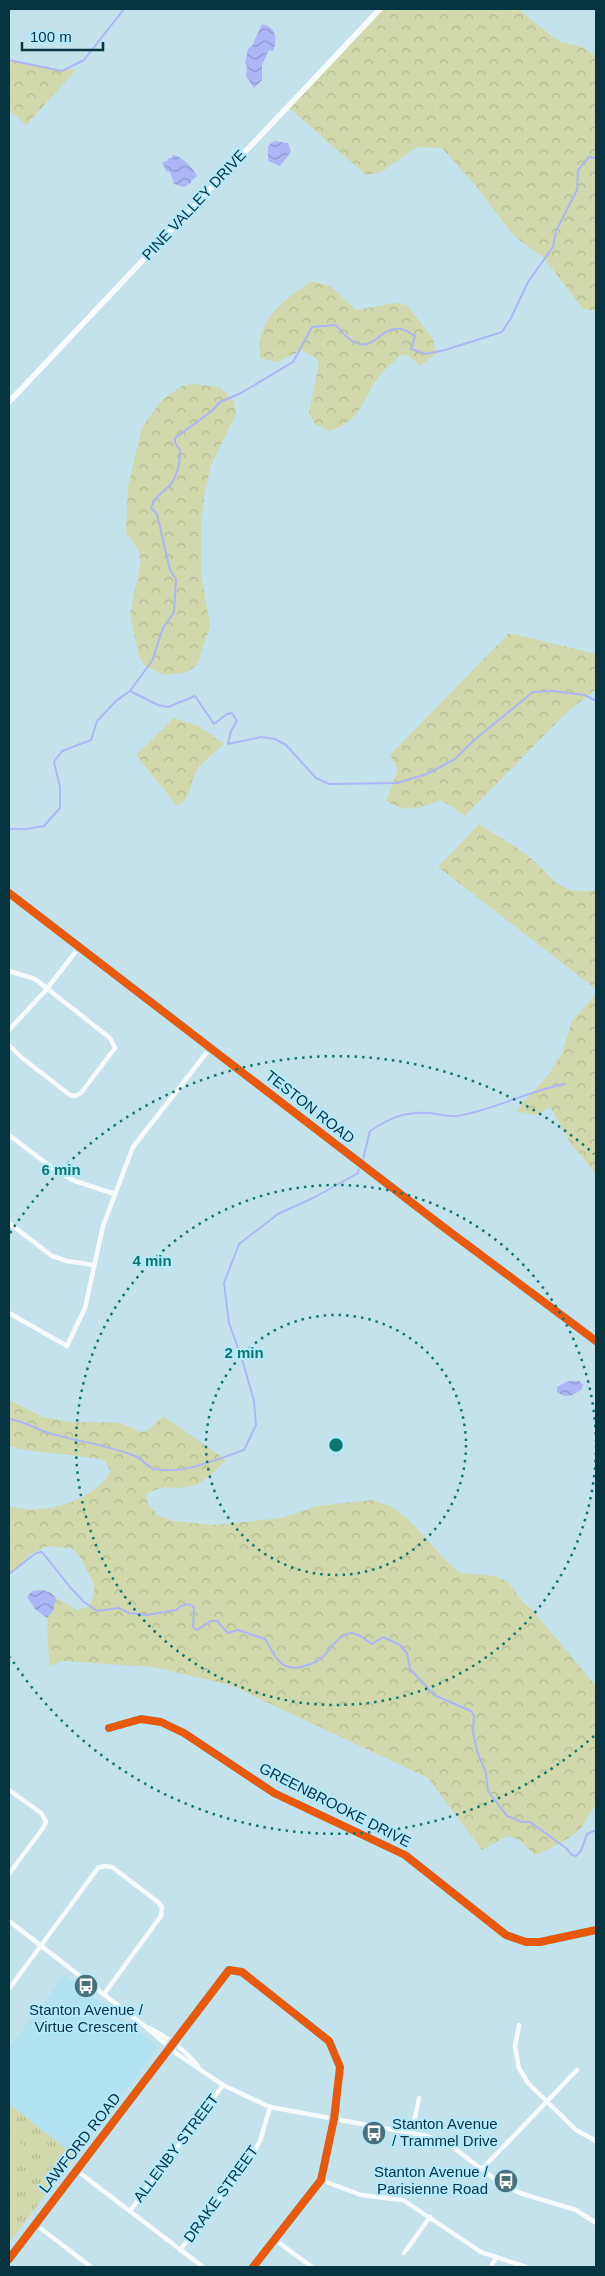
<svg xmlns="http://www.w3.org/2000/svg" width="605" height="2276" viewBox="0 0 605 2276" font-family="Arial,sans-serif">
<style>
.built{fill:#b2e1f2}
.forest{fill:url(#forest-crowns)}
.park{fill:url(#park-tufts)}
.pitch{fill:#d1d8ab}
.water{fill:url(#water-waves)}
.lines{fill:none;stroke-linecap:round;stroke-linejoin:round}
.stream{stroke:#adb7f8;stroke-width:2}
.minor{stroke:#f6fbfc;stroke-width:4.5}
.tertiary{stroke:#f6fbfc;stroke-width:5.5}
.cycleway-casing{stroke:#b3eafd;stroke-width:11}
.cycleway{stroke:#e8590c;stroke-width:8}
.ring{fill:none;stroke:#0f766e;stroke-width:2.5;stroke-dasharray:2.5 5}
.labels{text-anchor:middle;stroke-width:4;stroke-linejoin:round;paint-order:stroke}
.street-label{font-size:15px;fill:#073441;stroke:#b3eafd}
.poi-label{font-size:15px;fill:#073441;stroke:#b3eafd}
.centre{fill:#0f766e;stroke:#b3eafd;stroke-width:2.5}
.ring-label{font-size:15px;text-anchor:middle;font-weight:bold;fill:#0f766e;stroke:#b3eafd;stroke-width:4;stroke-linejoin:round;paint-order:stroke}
</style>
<defs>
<pattern id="forest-crowns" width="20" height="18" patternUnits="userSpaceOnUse" patternTransform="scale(1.25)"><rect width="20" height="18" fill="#d1d8ab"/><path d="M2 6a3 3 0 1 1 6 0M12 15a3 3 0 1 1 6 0" fill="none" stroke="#b2ba94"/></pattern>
<pattern id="park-tufts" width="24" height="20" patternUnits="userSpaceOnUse" patternTransform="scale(1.25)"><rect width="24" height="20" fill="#d1d8ab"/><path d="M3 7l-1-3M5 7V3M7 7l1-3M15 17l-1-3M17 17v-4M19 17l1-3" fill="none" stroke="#b2ba94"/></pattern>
<pattern id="water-waves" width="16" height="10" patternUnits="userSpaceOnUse" patternTransform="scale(1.25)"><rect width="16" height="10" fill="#adb7f8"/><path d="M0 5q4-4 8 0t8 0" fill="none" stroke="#8b96ca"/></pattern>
</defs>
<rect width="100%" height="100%" fill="#c4e2ec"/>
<!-- built -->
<polygon class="built" points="65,1975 157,2046 157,2050 75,2156 9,2104 9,2048"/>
<!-- forest -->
<g class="forest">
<polygon points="383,9 518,9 558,41 585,48 596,57 596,311 583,309 543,257 515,237 475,185 442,148 417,147 380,173 366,175 288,107"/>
<polygon points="9,60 45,68 76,70 26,125 9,110"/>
<path d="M311 281 330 286 356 310 395 303 407 305 433 339 436 354 420 366 408 355H401C393 363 382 371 376 380 361 403 360 422 329 431L315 424 309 413 319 363 315 357 299 349 296 353 277 362 260 358C260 352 259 345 260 339 265 312 291 296 311 281Z"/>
<polygon points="193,384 220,387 234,401 236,414 211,465 204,496 201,527 201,573 210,626 197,665 187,672 165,675 145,666 139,657 130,614 141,561 138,549 126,533 128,486 142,427 163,399 182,386"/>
<path d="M509 633 596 654V689L565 714 465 816 441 800C418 808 410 814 386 801L398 770 390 755Z"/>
<path d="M174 718 200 727 224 744C216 752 204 760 198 769 188 783 193 798 177 806L136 755Z"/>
<path d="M479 824C495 835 513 844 528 856 555 877 556 896 596 890V989L438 867Z"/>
<polygon points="596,994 596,1174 571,1144 550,1107 536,1115 516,1111 549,1074 562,1053 572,1021"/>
<path d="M9 1400 43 1417 70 1422 121 1423 140 1432 147 1431 163 1416 226 1460C217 1469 204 1483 192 1486 174 1491 164 1482 146 1495L148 1504 159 1516 173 1521 216 1525 281 1518 317 1506 373 1500 392 1507 409 1520 448 1563 460 1573 495 1576 507 1581 523 1602 534 1612 596 1686V1805C588 1812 587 1822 580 1829 572 1838 546 1851 534 1855L521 1841 507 1836 482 1850 428 1778 230 1685 153 1667 63 1661 49 1666 47 1618 53 1611 56 1598 77 1610 89 1607 94 1595V1584L80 1557 73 1549 48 1546 31 1554 9 1575V1506C40 1517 95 1501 111 1471L104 1460C72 1453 42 1455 9 1446Z"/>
</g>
<!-- park -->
<polygon class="park" points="9,2104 75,2156 9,2243"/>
<!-- pitch -->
<polygon class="pitch" points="9,2134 28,2149 9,2174"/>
<!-- water -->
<g class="water">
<path d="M262 24C276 27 278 39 273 51L269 50 262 65V80L254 88 246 76 247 67 245 63 248 49 252 46Z"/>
<polygon points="274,141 288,143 291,152 280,166 268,161 268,146"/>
<path d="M173 155C183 157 192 167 197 176L191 181V183L184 187 174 184 170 172 166 171 162 162 167 161 168 158H172Z"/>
<path d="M568 1381H579L583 1384 582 1389C573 1396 566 1399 557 1392V1387Z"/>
<polygon points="43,1590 51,1593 56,1598 53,1611 47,1618 35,1609 27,1597 32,1591"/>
</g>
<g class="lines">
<!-- stream -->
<g class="stream">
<polyline points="9,60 62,71 84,60 124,9"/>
<polyline points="130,691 158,705 168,707 195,696 214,724 227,714 232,713 237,721 231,731 228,744 261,737 275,739 286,745 316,778 329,784 397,783 427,774 455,759 473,741 533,692 552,691 585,695 596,701"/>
<path d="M9 829H27L44 826 60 808V787L54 762 62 751 91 740 97 721 116 701 130 691 152 661 163 628 174 612 176 579 170 570 157 514 151 508C155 496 163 493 171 484 178 475 180 461 180 450L175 443V438L212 411 220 402 241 393 293 362 312 327 336 325C372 371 377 320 404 330 408 331 411 334 415 336L411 349 426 354 445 350 502 332 511 318 528 282 553 247 556 231 577 190 578 170 589 157 596 158"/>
<path d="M363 1159 370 1131C390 1118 405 1111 430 1113 439 1114 449 1117 457 1116 494 1110 528 1091 565 1084"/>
<path d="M9 1419C25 1421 37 1430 52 1434 80 1442 110 1445 137 1457 143 1460 148 1468 155 1469 184 1475 217 1459 244 1450L256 1425 254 1401 242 1359 229 1323 224 1283 239 1244 278 1214 315 1197 358 1173 359 1168"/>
<path d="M9 1574 36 1553 42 1552 70 1587 84 1602 97 1611 119 1608 129 1613 147 1615 176 1610 181 1606 189 1604 194 1607 193 1627 197 1630 211 1621H217L228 1633 238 1630 265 1639C274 1654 280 1672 301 1667 307 1665 314 1664 319 1660 330 1653 337 1634 351 1633 359 1633 365 1640 372 1644L383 1637 400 1645 407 1653 410 1669 434 1695 471 1711 474 1715 473 1732 477 1751 486 1773 488 1791 507 1816 522 1822H530L566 1848 572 1855 576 1856 581 1851 587 1834 596 1830"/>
</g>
<!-- minor -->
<g class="minor">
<polyline points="9,1030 46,990 80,946"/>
<polyline points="9,1045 21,1057 70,1095 74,1096 81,1093 115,1048 110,1038 35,979 9,971"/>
<polyline points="9,1135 55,1170 75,1181 115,1194"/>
<polyline points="9,1223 52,1256 67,1261 94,1265"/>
<polyline points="9,1313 67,1346 85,1308 103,1226 133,1147 211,1047"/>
<polyline points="109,1728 141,1719 161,1722 184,1733 274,1793 405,1855 506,1935 526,1942 540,1942 596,1930"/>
<polyline points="9,1790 41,1813 46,1822 43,1828 9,1874"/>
<polyline points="9,1921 146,2027 177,2054 223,2085 270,2107 427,2136 450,2145 500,2183 520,2193 576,2210 596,2223"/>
<polyline points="9,1989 98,1868 105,1866 112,1867 158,1902 162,1907 161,1916 104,1994"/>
<polyline points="519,2025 515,2047 519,2068 528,2083 576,2130 596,2141"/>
<path d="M149 2028C167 2037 185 2050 198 2066"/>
<polyline points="173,2043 229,1970 242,1972 329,2041 340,2067 334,2119 321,2180 253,2267"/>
<polyline points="412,2132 419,2098"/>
<polyline points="482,2169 577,2070"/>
<polyline points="76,2170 203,2267"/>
<polyline points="321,2180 361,2195 403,2200 481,2252 526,2267"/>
<polyline points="130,2211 223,2085"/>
<polyline points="35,2224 91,2267"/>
<polyline points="274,2239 312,2267"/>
<polyline points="180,2250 251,2158 260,2141 270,2107"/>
<polyline points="404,2253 430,2217"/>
<polyline points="491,2267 496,2258"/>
</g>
<!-- tertiary -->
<g class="tertiary">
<polyline points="9,402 380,9"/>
<polyline points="9,893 442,1226 596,1341"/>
<polyline points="9,2259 173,2043"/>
</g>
<!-- cycleway casing -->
<g class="cycleway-casing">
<g id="cycleway">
<polyline points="9,893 442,1226 596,1341"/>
<polyline points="109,1728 141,1719 161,1722 184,1733 274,1793 405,1855 506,1935 526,1942 540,1942 596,1930"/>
<polyline points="9,2259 229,1970 242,1972 329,2041 340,2067 334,2119 321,2180 253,2267"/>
</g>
</g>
<!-- cycleway -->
<use href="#cycleway" class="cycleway"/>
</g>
<!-- distance rings -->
<g class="ring">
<circle cx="336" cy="1445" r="130"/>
<circle cx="336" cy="1445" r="260"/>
<path d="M594 1736A389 389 0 0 1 10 1657M10 1233A389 389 0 0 1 594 1154"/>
</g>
<!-- icons -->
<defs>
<g id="bus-disc" transform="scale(1.25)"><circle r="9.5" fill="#49717d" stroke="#b3eafd"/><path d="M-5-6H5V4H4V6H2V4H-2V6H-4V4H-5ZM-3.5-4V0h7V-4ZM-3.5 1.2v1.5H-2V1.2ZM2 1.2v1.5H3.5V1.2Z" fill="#fff"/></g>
</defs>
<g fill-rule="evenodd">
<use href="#bus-disc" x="86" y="1986"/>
<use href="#bus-disc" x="374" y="2133"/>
<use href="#bus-disc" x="506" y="2181"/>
</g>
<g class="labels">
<!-- street labels -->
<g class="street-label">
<text transform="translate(194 205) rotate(-47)" y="5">PINE VALLEY DRIVE</text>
<text transform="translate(310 1107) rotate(38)" y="5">TESTON ROAD</text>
<text transform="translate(335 1805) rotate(27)" y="5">GREENBROOKE DRIVE</text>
<text transform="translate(80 2143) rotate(-52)" y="5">LAWFORD ROAD</text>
<text transform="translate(176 2148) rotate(-53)" y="5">ALLENBY STREET</text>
<text transform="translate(221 2194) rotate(-54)" y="5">DRAKE STREET</text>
</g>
<!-- poi labels -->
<g class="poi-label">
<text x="86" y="2015">Stanton Avenue /<tspan x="86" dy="17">Virtue Crescent</tspan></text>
<text x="392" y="2129" text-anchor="start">Stanton Avenue<tspan x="392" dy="17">/ Trammel Drive</tspan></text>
<text x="488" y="2177" text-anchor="end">Stanton Avenue /<tspan x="488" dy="17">Parisienne Road</tspan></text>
</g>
</g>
<circle cx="336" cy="1445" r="8" class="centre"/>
<g class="ring-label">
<text x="61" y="1175">6 min</text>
<text x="152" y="1266">4 min</text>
<text x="244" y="1358">2 min</text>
</g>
<!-- border -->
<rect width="605" height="2276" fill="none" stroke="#073441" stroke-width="20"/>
<!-- scale -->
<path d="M22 42v8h81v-8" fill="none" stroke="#073441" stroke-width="2.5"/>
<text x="30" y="42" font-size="15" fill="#073441" stroke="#b3eafd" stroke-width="4" paint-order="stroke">100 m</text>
</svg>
